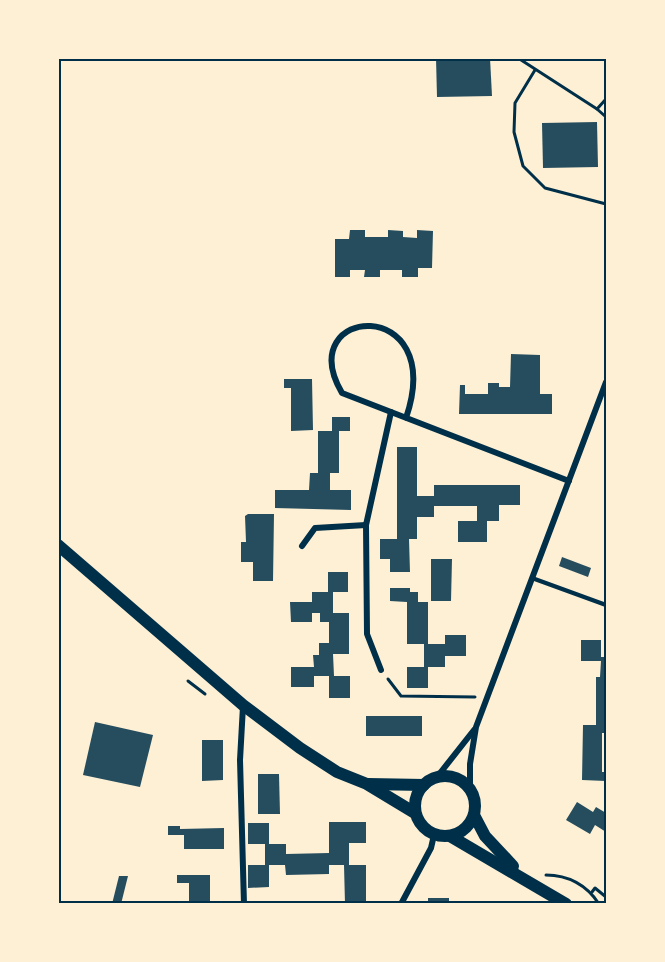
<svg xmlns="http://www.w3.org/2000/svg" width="665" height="962" viewBox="0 0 665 962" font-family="'DM Sans',sans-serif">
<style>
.building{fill:#264d5e}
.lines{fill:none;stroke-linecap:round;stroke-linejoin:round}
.path{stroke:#003049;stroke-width:3}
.service{stroke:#003049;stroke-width:4.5}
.minor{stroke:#003049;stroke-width:6}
.secondary{stroke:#003049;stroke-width:12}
.neatline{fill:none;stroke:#003049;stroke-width:2}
</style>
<rect width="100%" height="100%" fill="#fdf0d5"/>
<!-- building -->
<g class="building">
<polygon points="436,58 490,58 492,96 437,97"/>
<polygon points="597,122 598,167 543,168 542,123"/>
<polygon points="350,230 365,230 365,237 388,237 388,230 403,231 403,237 417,238 417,230 433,231 432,268 418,268 418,277 402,277 402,270 380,270 380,277 364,277 365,270 350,270 350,277 335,277 335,239 349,239"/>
<polygon points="511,354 540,355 540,394 552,394 552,414 459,414 460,385 465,385 465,394 488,394 488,383 499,383 499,387 510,387"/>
<polygon points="284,379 312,379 313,430 291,431 291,388 284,388"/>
<polygon points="332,417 350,417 350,431 339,431 339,473 330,473 330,490 351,490 351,510 275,508 275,490 309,490 310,473 318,473 318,431 332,431"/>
<polygon points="397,447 417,447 417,496 434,496 434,485 520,485 520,505 499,505 499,521 487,521 487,542 458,542 458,521 477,521 477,506 434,506 434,517 417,517 417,539 409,539 410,572 390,572 390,559 380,559 380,539 397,539"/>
<polygon points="248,514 274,514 273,581 253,581 253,562 241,562 241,542 246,542 245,516"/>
<polygon points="562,557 591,568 588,577 559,566"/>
<polygon points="431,559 452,559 451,601 431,601"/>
<polygon points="328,572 348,572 348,592 333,592 333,613 349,613 349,654 333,654 334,676 350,676 350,698 329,698 329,676 314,676 314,687 291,687 291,667 314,667 313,655 319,655 319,643 329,643 329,622 320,622 320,613 312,613 312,622 291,622 290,602 312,602 312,592 328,592"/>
<polygon points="390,588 410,588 410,592 418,592 418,602 428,602 428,644 445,644 445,635 466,635 466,656 445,656 445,667 428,667 428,688 407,688 407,667 424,667 424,644 407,644 407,602 390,601"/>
<polygon points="581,640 601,640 601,657 606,657 606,733 602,733 602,772 606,772 606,781 582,780 583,725 596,725 596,677 600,677 601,661 581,661"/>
<rect x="366" y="716" width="56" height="20"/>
<polygon points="95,722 153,735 140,787 83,775"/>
<polygon points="202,740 223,740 223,780 202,781"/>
<polygon points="258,774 279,774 280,814 258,814"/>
<polygon points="577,802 593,812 596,807 606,813 606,832 595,825 590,834 566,820"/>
<polygon points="329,822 366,822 366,843 349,843 349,865 366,865 366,904 345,904 344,865 329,865 329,874 286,875 285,865 269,865 269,887 248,888 248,865 265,865 265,844 248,844 248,823 269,823 269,844 286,844 286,854 329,853"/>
<polygon points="168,826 180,826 180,829 224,828 224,849 184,849 184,835 168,835"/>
<polygon points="177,875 210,875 210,904 189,904 189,883 177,883"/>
<polygon points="119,876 128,876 121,904 112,904"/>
<rect x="428" y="898" width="21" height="6"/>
</g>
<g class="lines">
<!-- path -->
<g class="path">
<polyline points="518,58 597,109 606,99"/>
<polyline points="535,70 515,103 514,132 523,166 545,188 606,204"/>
<polyline points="597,109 606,117"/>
<polyline points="388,679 401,696 475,697"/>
<polyline points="188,681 205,694"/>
<path d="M546 875C568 875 587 885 599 904"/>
<polyline points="592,892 595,888 606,897"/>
</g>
<!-- service -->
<polyline class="service" points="532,578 606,605"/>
<!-- minor -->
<g class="minor">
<path d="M406 418C448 294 291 305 342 393L569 481"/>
<polyline points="302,546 315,528 366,525"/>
<polyline points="381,670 367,634 366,525 391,412"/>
<polyline points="243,706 240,760 244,904"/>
<polyline points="437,777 474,730"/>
<polyline points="470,790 470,764 476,727 606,382"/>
<polyline points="401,904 431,848 434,835"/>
</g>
<!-- secondary -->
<g class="secondary">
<polyline points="58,545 243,705 300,748 337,772 367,784 415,813"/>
<circle cx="445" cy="806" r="30"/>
<polyline points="368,784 424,785"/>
<polyline points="474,815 485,836 513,866"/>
<polyline points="450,836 566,904"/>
</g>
</g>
<!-- border -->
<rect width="665" height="962" fill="none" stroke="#fdf0d5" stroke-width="120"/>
<rect x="60" y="60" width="545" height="842" class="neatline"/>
</svg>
